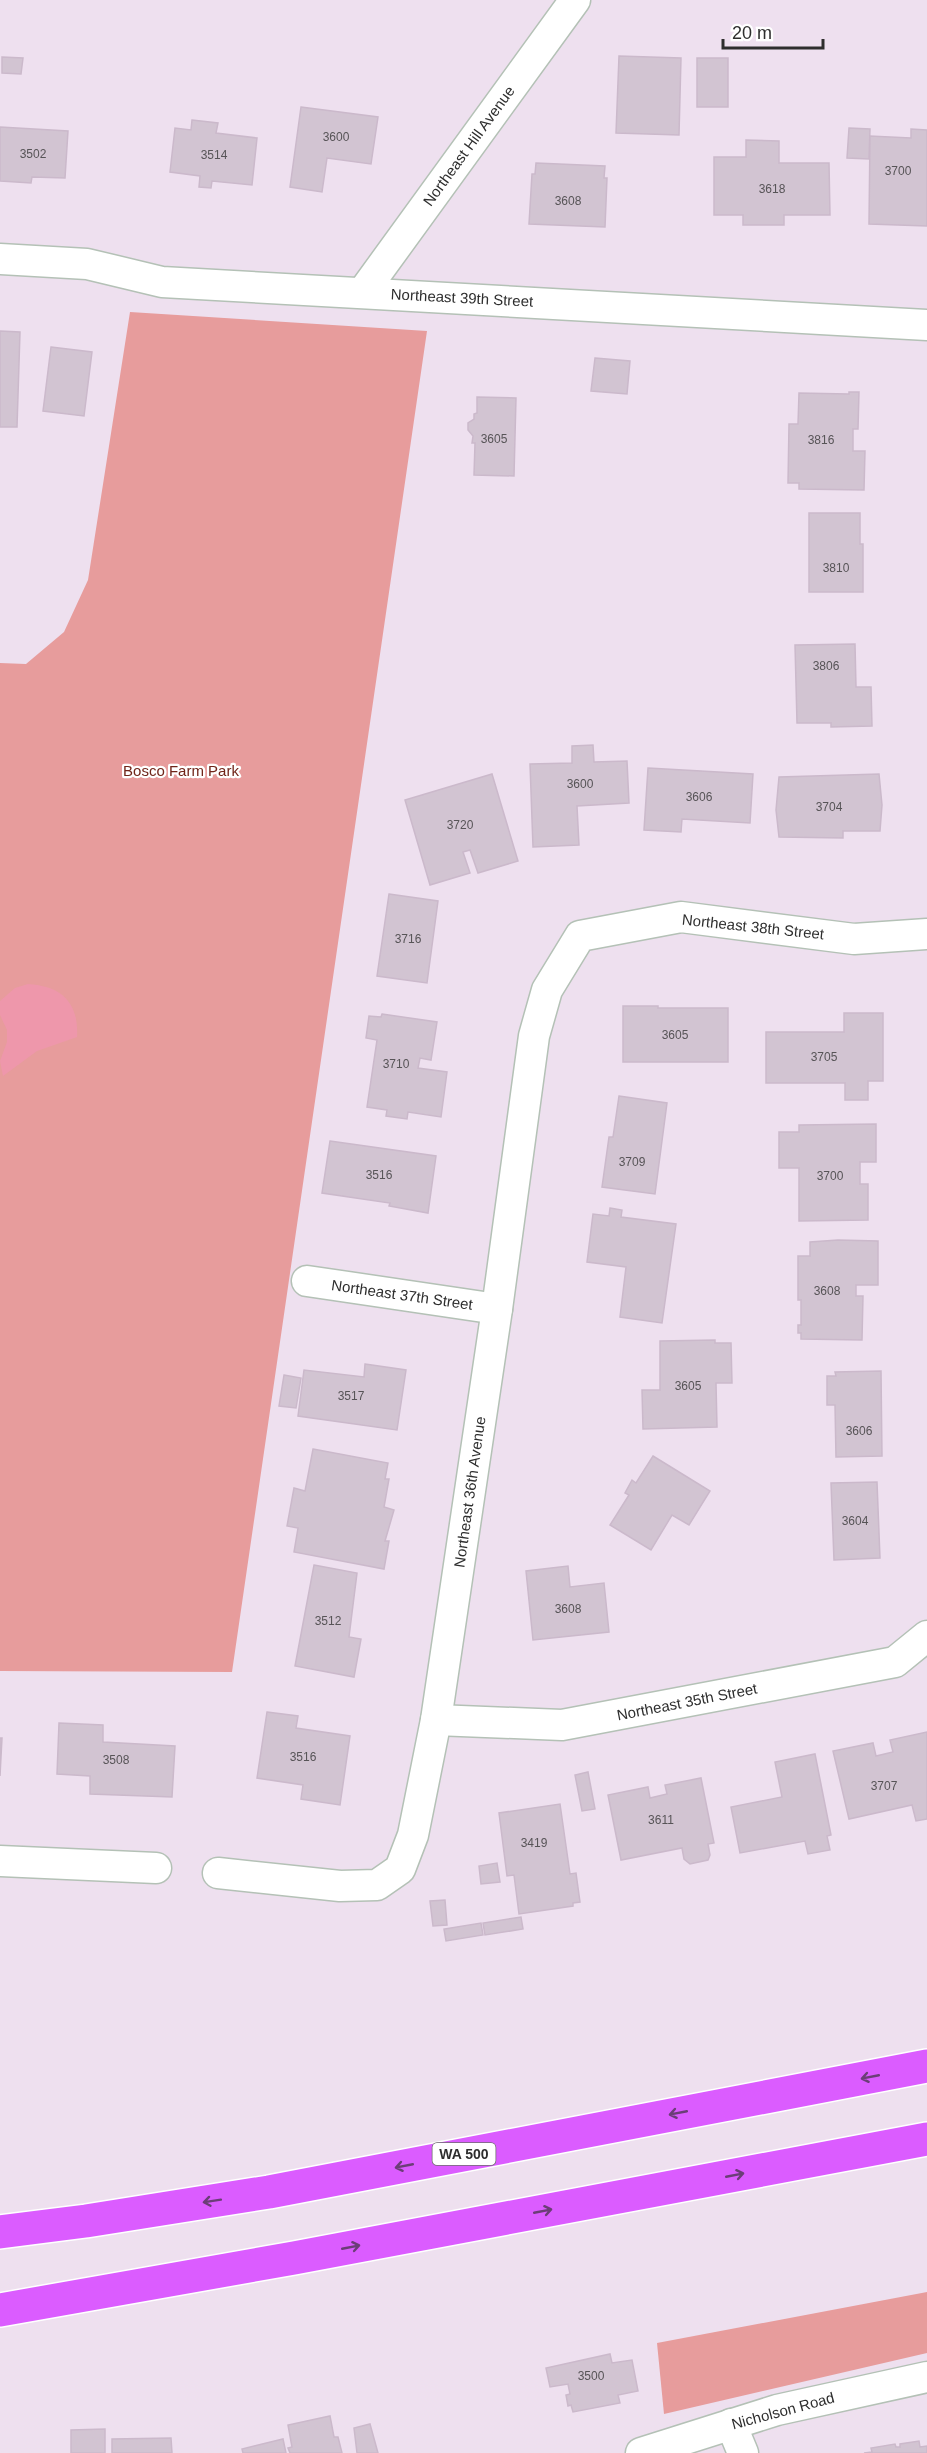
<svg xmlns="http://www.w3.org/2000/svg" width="927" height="2453" viewBox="0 0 927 2453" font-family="Arial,sans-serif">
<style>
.green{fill:#e79c9c}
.pitch{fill:#ee97ab}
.building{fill:#d2c4d2;stroke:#cbb9cb;stroke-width:1.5}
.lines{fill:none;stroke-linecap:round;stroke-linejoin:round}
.street-casing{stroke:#b4c1b6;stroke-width:33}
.highway-casing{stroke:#fff;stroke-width:36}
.street{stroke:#fff;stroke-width:30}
.highway{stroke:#db5cff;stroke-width:33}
.oneway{stroke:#6b3e77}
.labels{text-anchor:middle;stroke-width:4.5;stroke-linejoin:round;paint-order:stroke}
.number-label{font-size:12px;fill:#575457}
.shield{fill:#fff;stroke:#6d6d6d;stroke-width:1.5}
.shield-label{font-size:14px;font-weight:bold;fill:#2e2e2e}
.street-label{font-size:15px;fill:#2e2e2e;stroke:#fff}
.park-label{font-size:15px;fill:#702519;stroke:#fff}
</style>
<rect width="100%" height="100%" fill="#eee0ef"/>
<!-- green -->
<g class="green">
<polygon points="130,312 427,331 232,1672 0,1671 0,663 26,664 64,632 88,580"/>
<polygon points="927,2292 927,2353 664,2414 657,2343"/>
</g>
<!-- pitch -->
<path class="pitch" d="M28 984C62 986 79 1003 77 1037L37 1051 3 1076 0 1061 7 1042V1030L0 1015V1001L15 988Z"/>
<!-- building -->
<g class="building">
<polygon points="619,56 681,58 679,135 616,133"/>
<polygon points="2,57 23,58 21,74 2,73"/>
<rect x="697" y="58" width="31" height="49"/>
<polygon points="301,107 378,117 371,164 327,158 322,192 290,187"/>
<polygon points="192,120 218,123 216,133 257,138 252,185 212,181 211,188 199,187 200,176 170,172 175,128 191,130"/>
<polygon points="0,127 68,131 65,178 32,177 31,183 0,181"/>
<polygon points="849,128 870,129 869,159 847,158"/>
<polygon points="911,129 927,130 927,226 869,224 870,136 911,138"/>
<polygon points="746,140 779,141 779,163 829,163 830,215 784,215 784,225 743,225 743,215 714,215 714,157 746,157"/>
<polygon points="536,163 605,166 604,178 607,178 605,227 529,224 532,174 535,174"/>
<polygon points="0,331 20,332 17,427 0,427"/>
<polygon points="51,347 92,352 84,416 43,411"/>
<polygon points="595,358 630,361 627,394 591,391"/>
<polygon points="849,392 859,392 858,429 853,429 853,451 865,451 864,490 799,489 799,483 788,483 789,424 798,424 799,393 849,394"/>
<polygon points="477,397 516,398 514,476 474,475 475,443 472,443 473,436 468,430 468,423 474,419 474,414 477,413"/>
<polygon points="809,513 860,513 860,544 863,544 863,592 809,592"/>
<polygon points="855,644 856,687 871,687 872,726 831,727 831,723 797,723 795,645"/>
<polygon points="593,745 594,762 627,761 629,803 577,806 579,845 533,847 530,764 572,763 572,746"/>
<polygon points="648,768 753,774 750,823 682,819 681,832 644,830"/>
<polygon points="492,774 518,861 478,873 470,850 463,852 470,873 430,885 405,800"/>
<polygon points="879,774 882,805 880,831 843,831 843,838 779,837 776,810 779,777"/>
<polygon points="389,894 438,901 427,983 377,976"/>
<polygon points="623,1006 658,1006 658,1008 728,1008 728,1062 623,1062"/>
<polygon points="844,1013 883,1013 883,1081 868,1081 868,1100 845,1100 845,1083 766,1083 766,1032 844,1032"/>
<polygon points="382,1014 437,1022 431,1060 420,1058 418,1068 447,1072 441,1117 408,1112 407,1119 386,1116 387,1110 367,1107 377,1040 366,1038 369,1016 381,1017"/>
<polygon points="619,1096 667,1103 655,1194 602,1187 609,1137 613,1137"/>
<polygon points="876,1124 876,1162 860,1162 860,1184 868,1184 868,1220 799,1221 799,1168 779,1168 779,1132 799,1132 799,1125"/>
<polygon points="330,1141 436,1156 428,1213 389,1206 390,1203 322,1193"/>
<polygon points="610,1208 622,1210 621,1217 676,1224 662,1323 620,1317 626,1267 587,1262 593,1214 609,1216"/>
<polygon points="838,1240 878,1241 878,1285 856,1285 856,1296 863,1296 862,1340 801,1339 801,1333 798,1333 798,1325 801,1325 801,1300 798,1300 798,1256 810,1256 810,1242"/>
<polygon points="715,1340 715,1343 731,1343 732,1383 716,1383 717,1427 643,1429 642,1390 660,1390 660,1341"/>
<polygon points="365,1364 406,1370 397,1430 298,1416 304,1370 364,1377"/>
<polygon points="881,1371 882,1456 836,1457 835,1405 827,1405 827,1376 836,1376 835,1372"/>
<polygon points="284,1375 301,1378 296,1408 279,1406"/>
<polygon points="313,1449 388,1463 385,1479 389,1479 384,1507 394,1510 385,1541 389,1541 384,1569 294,1552 298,1528 287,1526 294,1488 305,1491"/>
<polygon points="653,1456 710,1491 689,1525 672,1515 651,1550 610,1525 629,1495 625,1493 632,1480 636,1483"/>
<polygon points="877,1482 880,1558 834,1560 831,1483"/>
<polygon points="314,1565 357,1573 349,1637 361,1639 354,1677 295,1666"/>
<polygon points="568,1566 570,1587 604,1583 609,1632 533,1640 526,1571"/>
<polygon points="267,1712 298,1716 296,1728 350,1736 340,1805 301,1799 303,1785 257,1778"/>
<polygon points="59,1723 103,1725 103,1742 175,1746 172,1797 90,1794 90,1776 57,1774"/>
<polygon points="927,1732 927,1819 916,1821 912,1805 849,1819 833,1751 873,1743 876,1756 893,1752 890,1740"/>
<polygon points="0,1738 2,1738 0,1776"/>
<polygon points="815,1754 831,1835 827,1836 830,1850 808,1854 805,1841 740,1853 731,1807 782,1797 775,1762"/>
<polygon points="588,1772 595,1809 582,1811 575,1775"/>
<polygon points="701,1778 714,1843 708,1844 710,1855 708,1860 690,1864 684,1859 682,1848 621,1860 608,1795 648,1787 650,1798 667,1794 665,1785"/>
<polygon points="560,1804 570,1874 576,1873 580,1902 573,1903 573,1906 519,1914 514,1875 507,1876 499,1813"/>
<polygon points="497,1863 500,1882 481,1884 479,1866"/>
<polygon points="445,1900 447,1925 433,1926 430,1901"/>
<polygon points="521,1917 523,1929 485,1935 483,1923"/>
<polygon points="481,1923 483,1935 446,1941 444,1929"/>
<polygon points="610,2354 612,2363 632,2360 638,2391 618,2395 620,2403 573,2412 571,2405 568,2406 566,2395 570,2394 568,2384 550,2387 546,2368"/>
<polygon points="330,2416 334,2437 338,2437 342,2453 290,2453 288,2448 292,2447 288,2425"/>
<polygon points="370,2424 378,2453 357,2453 354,2428"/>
<polygon points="105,2429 105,2453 71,2453 71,2430"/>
<polygon points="171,2438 172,2453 112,2453 112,2439"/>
<polygon points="283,2439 286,2453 243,2453 242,2449"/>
<polygon points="919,2441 920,2447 927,2446 927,2453 864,2453 872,2452 871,2448 895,2444 896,2447 900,2447 900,2444"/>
</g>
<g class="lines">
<!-- street casing -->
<g class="street-casing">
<g id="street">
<polyline points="0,259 87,264 162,282 927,325"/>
<polyline points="363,292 575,0"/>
<polyline points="307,1281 497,1309"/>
<polyline points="436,1720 562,1725 895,1662 927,1636"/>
<polyline points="0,1861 156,1868"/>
<polyline points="218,1873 340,1886 377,1885 400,1869 413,1835 436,1720 497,1309 534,1036 547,990 580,936 681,917 854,939 927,934"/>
<polyline points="731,2424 743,2453"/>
<polyline points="641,2453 777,2410 927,2377"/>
</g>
</g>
<!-- highway casing -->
<g class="highway-casing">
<g id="highway">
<polyline points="0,2232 86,2221 269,2192 927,2066"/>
<polyline points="0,2310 294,2258 927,2139"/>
</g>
</g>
<!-- street -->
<use href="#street" class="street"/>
<!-- highway -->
<use href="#highway" class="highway"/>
</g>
<!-- one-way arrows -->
<defs><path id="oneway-shaft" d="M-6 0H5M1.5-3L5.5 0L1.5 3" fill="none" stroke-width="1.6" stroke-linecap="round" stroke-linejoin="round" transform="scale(1.5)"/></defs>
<g class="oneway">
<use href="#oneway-shaft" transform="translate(870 2077) rotate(169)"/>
<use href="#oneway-shaft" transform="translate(678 2113) rotate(169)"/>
<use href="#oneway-shaft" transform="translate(404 2166) rotate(169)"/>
<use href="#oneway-shaft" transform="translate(735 2175) rotate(-11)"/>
<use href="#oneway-shaft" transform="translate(212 2201) rotate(171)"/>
<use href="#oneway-shaft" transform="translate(543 2211) rotate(-11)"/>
<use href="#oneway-shaft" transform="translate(351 2247) rotate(-11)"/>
</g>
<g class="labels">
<!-- number labels -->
<g class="number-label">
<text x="336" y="141">3600</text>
<text x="33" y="158">3502</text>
<text x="214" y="159">3514</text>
<text x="898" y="175">3700</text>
<text x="772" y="193">3618</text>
<text x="568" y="205">3608</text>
<text x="494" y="443">3605</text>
<text x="821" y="444">3816</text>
<text x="836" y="572">3810</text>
<text x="826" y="670">3806</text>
<text x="580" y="788">3600</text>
<text x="699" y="801">3606</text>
<text x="829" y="811">3704</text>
<text x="460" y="829">3720</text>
<text x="408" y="943">3716</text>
<text x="675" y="1039">3605</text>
<text x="824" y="1061">3705</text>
<text x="396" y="1068">3710</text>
<text x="632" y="1166">3709</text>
<text x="379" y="1179">3516</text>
<text x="830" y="1180">3700</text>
<text x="827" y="1295">3608</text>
<text x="688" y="1390">3605</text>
<text x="351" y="1400">3517</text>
<text x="859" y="1435">3606</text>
<text x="855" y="1525">3604</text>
<text x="568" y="1613">3608</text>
<text x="328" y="1625">3512</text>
<text x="303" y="1761">3516</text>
<text x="116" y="1764">3508</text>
<text x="884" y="1790">3707</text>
<text x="661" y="1824">3611</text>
<text x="534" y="1847">3419</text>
<text x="591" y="2380">3500</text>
</g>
<!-- shield labels -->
<rect class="shield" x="432.5" y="2143" width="63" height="22" rx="4.5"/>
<g class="shield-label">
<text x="464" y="2159">WA 500</text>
</g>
<!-- street labels -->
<g class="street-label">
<text transform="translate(469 146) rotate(-54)" y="5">Northeast Hill Avenue</text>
<text transform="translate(462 298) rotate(3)" y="5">Northeast 39th Street</text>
<text transform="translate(753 927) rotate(6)" y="5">Northeast 38th Street</text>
<text transform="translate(402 1295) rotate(8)" y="5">Northeast 37th Street</text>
<text transform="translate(470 1492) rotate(-82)" y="5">Northeast 36th Avenue</text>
<text transform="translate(687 1702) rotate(-11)" y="5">Northeast 35th Street</text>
<text transform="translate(783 2411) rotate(-15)" y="5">Nicholson Road</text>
</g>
<!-- park labels -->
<g class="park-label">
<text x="181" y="776">Bosco Farm Park</text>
</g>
</g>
<!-- scale -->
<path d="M723 39v9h100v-9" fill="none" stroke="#2e2e2e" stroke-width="3"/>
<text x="732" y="39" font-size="18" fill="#2e2e2e" stroke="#ffffff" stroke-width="4.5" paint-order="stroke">20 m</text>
</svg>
